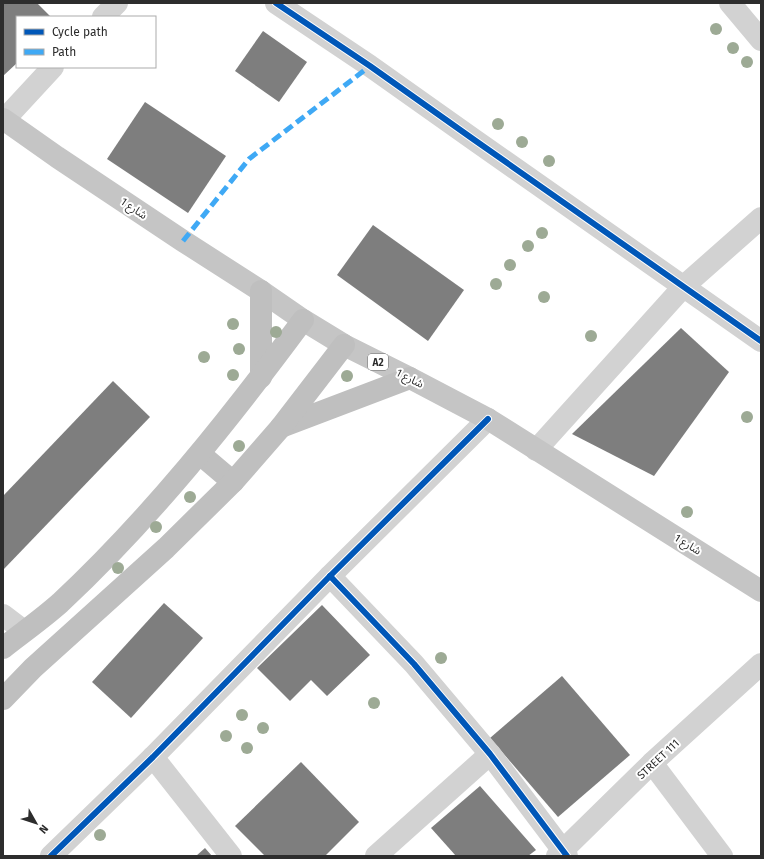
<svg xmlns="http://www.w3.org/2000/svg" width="764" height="859" viewBox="0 0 764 859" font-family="'Fira Sans','Noto Sans Arabic',sans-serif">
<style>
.building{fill:#7e7e7e}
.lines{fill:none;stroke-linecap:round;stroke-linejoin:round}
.minor{stroke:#d2d2d2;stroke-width:22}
.major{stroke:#c5c5c5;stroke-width:22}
.highway{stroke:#bfbfbf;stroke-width:22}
.quiet{stroke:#3fa9f5;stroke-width:5;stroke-dasharray:10 5;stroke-linecap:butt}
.cycleway-casing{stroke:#fff;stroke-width:8}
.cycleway{stroke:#0057b8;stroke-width:6}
.tree{fill:#9daa95}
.labels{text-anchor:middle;stroke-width:4;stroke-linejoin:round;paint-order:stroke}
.shield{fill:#fff;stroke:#6c6c6c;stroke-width:1}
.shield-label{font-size:10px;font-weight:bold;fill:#2d2d2d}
.street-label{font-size:11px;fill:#2d2d2d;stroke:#fff}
</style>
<rect width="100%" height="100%" fill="#fff"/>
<!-- building -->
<g class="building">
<polygon points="3,3 37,3 51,17 17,17 17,63 3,76"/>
<polygon points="263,31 307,62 279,102 235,71"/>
<polygon points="145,102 226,156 188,213 107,159"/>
<polygon points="373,225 464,290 428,341 337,275"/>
<polygon points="681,328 729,372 654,476 572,434"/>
<polygon points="113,381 150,417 3,570 3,496"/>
<polygon points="164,603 203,638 131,718 92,682"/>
<polygon points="322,605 370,655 327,696 311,680 290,701 257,668"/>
<polygon points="562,676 630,755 558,817 490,738"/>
<polygon points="301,762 359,822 325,856 265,856 235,826"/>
<polygon points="480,786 536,850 528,856 456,856 431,828"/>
<polygon points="205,848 212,856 196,856"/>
</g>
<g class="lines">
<!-- minor -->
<g class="minor">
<polyline points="276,3 370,66 473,139 761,341"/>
<polyline points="730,3 761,40"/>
<polyline points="103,17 117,3"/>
<polyline points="4,120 53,67"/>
<polyline points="536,450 684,286 761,218"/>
<polyline points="330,576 414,664 490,754 567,856"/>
<polyline points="3,615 24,631"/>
<polyline points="153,757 231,856"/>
<polyline points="652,763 722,856"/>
<polyline points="51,856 153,757 330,576 488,419"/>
<polyline points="376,856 490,754"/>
<polyline points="557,856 652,763 761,664"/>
</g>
<!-- major -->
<polyline class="major" points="3,119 57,157 183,241 261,291 303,320 344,345 410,378 488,419 761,591"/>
<!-- highway -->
<g class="highway">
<polyline points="261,291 261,377"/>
<polyline points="281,427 410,378"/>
<polyline points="200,454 233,482"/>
<path d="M3 648C22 633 42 619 60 603 151 518 229 420 303 320"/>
<polyline points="3,699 33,668 166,548 233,482 281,427 344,345"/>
</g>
<!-- quiet -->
<polyline class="quiet" points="183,241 249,159 370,66"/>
<!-- cycleway casing -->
<g class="cycleway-casing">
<g id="cycleway">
<polyline points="276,3 370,66 473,139 761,341"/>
<polyline points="330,576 414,664 490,754 567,856"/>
<polyline points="51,856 153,757 330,576 488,419"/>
</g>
</g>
<!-- cycleway -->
<use href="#cycleway" class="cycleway"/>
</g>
<!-- trees -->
<g class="tree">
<circle cx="716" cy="29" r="6"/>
<circle cx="733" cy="48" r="6"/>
<circle cx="747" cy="62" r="6"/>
<circle cx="498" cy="124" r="6"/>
<circle cx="522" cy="142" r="6"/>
<circle cx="549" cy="161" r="6"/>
<circle cx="542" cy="233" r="6"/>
<circle cx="528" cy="246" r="6"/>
<circle cx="510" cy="265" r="6"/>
<circle cx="496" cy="284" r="6"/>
<circle cx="544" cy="297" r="6"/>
<circle cx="233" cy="324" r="6"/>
<circle cx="276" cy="332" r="6"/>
<circle cx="591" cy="336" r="6"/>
<circle cx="239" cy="349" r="6"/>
<circle cx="204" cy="357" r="6"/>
<circle cx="233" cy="375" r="6"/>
<circle cx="347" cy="376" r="6"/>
<circle cx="747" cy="417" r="6"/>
<circle cx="239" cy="446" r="6"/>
<circle cx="190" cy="497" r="6"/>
<circle cx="687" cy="512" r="6"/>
<circle cx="156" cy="527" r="6"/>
<circle cx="118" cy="568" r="6"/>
<circle cx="441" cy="658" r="6"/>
<circle cx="374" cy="703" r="6"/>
<circle cx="242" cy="715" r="6"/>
<circle cx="263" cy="728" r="6"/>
<circle cx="226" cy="736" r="6"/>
<circle cx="247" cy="748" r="6"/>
<circle cx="100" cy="835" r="6"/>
</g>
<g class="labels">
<!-- shield labels -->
<rect class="shield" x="368" y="354" width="20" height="16" rx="3"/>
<g class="shield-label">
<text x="378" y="366">A2</text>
</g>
<!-- street labels -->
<g class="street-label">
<text transform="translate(134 208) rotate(34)" y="4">شارع 1</text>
<text transform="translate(410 378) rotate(27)" y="4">شارع 1</text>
<text transform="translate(688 544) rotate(32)" y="4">شارع 1</text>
<text transform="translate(658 759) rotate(-43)" y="4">STREET 111</text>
</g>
</g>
<!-- border -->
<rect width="764" height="859" fill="none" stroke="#2d2d2d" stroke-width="8"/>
<!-- legend -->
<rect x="16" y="16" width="140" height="52" fill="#ffffff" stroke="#ababab"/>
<rect x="24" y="29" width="20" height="6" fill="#0057b8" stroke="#ababab"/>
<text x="52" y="36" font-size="12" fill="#2d2d2d">Cycle path</text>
<rect x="24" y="49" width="20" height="6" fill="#3fa9f5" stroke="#ababab"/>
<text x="52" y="56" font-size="12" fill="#2d2d2d">Path</text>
<!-- north arrow -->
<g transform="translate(36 823) rotate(129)" stroke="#ffffff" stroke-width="3" paint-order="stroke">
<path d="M0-3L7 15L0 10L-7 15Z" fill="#2d2d2d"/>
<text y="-6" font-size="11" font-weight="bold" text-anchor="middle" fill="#2d2d2d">N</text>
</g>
</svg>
